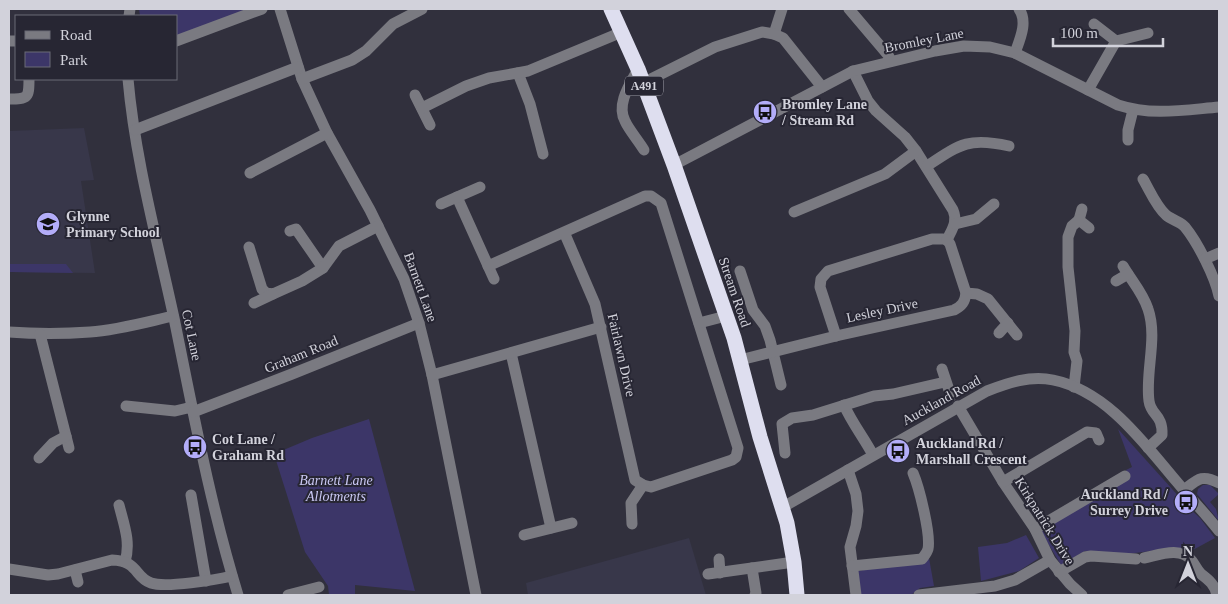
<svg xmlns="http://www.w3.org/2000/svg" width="1228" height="604" viewBox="0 0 1228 604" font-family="Georgia,serif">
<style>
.built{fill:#38374a}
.green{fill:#3c3668}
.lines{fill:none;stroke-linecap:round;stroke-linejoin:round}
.minor{stroke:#7a7a81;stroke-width:11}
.highway{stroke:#dedeef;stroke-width:15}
.labels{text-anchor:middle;stroke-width:4;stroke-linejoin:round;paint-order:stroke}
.shield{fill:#272633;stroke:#9f9ea9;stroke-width:1}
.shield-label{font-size:12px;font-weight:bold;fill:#d2d2db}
.street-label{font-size:14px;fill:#d2d2db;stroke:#272633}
.poi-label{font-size:14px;font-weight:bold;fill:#d2d2db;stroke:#272633;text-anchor:start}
.park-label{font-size:14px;font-style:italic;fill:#c9c7f2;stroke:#272633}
</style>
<rect width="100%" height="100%" fill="#31303d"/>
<!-- built -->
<g class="built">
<polygon points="84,128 94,180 81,181 95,273 9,272 9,131"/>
<polygon points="689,538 706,595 528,595 526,583"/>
</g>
<!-- green -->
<g class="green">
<polygon points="139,9 253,9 176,38 176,16 140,16"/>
<polygon points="9,264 66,264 73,273 9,272"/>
<polygon points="369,419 415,591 355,585 355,595 329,595 328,586 305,552 274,454 312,438"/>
<polygon points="1118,429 1191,510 1200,518 1215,538 1191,551 1177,548 1126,554 1085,551 1061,565 1041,532 1044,528 1130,478 1126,470 1132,467"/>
<polygon points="1203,485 1210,485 1219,494 1210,502 1216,509 1219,521 1197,494 1198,489"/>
<polygon points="1026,535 1039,558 1019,571 981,581 978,547 1007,543"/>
<polygon points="929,558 934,586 920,588 911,595 860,595 858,571"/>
</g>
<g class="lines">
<!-- minor -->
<g class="minor">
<polyline points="280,9 302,79 327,133 370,210 404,279 419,323 432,375 476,595"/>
<polyline points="849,9 888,55 891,61"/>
<polyline points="129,16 130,9"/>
<polyline points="774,34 782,9"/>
<polyline points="9,41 16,41"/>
<polyline points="176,41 262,9"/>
<polyline points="1116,41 1148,33"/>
<path d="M1015 53C1020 39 1028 22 1019 9"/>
<path d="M638 69C630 84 616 104 625 121 629 130 638 140 644 150"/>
<path d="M853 71 868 101 876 111 905 137 916 151 953 210C958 222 952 229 947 240"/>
<polyline points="518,73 530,104 543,154"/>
<path d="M128 79C135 159 157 239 174 318 193 411 210 504 238 595"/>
<polyline points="302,79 352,60 366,51 393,24 422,9"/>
<polyline points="643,83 715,47 762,32 774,34 783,38 822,87"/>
<polyline points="1088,90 1116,41 1094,24"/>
<polyline points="415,95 430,125"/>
<path d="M9 99C28 99 29 98 29 79"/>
<polyline points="422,108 466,86 489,78 528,71 622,32"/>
<polyline points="135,130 298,67"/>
<polyline points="1128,140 1128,130 1133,110"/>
<path d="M674 165 853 71 935 51 964 46 990 47 1015 53 1118 105C1152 116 1184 110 1219 107"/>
<path d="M927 166C960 144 969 137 1009 146"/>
<polyline points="250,173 327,133"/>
<path d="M1143 179C1150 191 1156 206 1166 215 1172 220 1181 222 1185 227 1198 243 1215 277 1219 296"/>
<polyline points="457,197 494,279"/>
<polyline points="441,204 480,187"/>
<polyline points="1082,209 1079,220 1089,228"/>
<polyline points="794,212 885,174 916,151"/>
<polyline points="955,224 976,219 994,204"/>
<polyline points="290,231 296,229 323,268"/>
<polyline points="249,247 262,289 266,293 273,294 302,281 323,268 339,246 378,226"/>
<polyline points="1205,259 1219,253"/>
<polyline points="488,266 645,196 651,196 661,203 738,448 736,457 732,460 651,487 643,485 635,480 595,304 564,232"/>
<path d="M1123 266C1131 280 1143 293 1148 309 1158 338 1145 372 1149 401 1151 416 1163 414 1162 435L1148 448"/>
<polyline points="740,271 753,310 765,326 770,340 781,385"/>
<polyline points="1116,281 1128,274"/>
<polyline points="966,293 977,294 988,299 1017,335"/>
<polyline points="254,303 273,294"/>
<polyline points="699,323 726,316"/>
<path d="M9 332C36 334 63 334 90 332 118 330 146 322 173 316"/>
<polyline points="999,333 1008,323"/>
<polyline points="40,334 69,448"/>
<polyline points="836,336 820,287 821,279 828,271 932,239 943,239 947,240"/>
<polyline points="511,353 551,528"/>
<path d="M740 360 836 336 954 310C962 306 965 302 966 293L950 244 947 240"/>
<polyline points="942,369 951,396"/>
<polyline points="432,375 601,327"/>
<polyline points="1074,387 1077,361 1074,352 1075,331 1068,267 1068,237 1072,226 1079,220"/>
<path d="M844 405C852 423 864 438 873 455"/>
<polyline points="126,406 175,411 192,407"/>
<polyline points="958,406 1003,482 1035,529 1050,560 1070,584 1082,595"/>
<polyline points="193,412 292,374 419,323"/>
<polyline points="785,453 782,424 792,418 813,415 874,396 893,394 945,382"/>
<polyline points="39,458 53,443 66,436"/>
<polyline points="848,470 856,494 858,511 856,526 850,547 856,595"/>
<polyline points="1003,482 1087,432 1096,433 1099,440"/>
<path d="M1184 490C1198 479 1202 474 1219 483"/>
<polyline points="191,495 206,581"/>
<path d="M119 505C124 525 131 542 125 562"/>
<path d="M783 507 987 391C1008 383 1030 375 1053 380 1107 391 1143 442 1177 482 1191 499 1206 514 1219 531"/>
<polyline points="632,524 631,503 643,485"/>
<polyline points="1035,529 1125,476"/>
<polyline points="524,535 572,523"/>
<path d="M1144 558C1159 555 1181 546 1192 561 1195 565 1197 570 1201 574 1209 580 1215 585 1217 595"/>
<polyline points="719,559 720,573"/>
<path d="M852 566 922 559C924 556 927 553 928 549 931 534 919 487 913 473"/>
<polyline points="752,568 756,593 755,595"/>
<path d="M9 569 48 575 58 574 112 560C139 561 134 577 151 583 166 588 215 580 232 576"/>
<polyline points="75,570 78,582"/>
<polyline points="1059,572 1085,557 1091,556 1136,559"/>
<polyline points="708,574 794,562"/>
<polyline points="288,595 319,587"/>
<polyline points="919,595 995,586 1015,580 1050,560"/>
</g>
<!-- highway -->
<polyline class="highway" points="611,9 638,69 674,165 734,338 760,437 787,523 794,562 797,595"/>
</g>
<!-- icons -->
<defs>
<g id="bus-disc" transform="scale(1.25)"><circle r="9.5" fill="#b3adf9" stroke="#272633"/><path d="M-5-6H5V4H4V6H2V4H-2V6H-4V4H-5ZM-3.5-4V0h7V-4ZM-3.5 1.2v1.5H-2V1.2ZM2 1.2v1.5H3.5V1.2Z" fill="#111"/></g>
<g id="school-disc" transform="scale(1.25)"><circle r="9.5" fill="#b3adf9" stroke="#272633"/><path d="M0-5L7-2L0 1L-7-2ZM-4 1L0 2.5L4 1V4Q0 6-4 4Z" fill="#111"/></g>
</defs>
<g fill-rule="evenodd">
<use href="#bus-disc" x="765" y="112"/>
<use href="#school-disc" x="48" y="224"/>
<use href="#bus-disc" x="195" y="447"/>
<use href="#bus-disc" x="898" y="451"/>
<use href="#bus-disc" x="1186" y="502"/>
</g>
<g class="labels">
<!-- shield labels -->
<rect class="shield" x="625" y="76.5" width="38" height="19" rx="4"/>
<g class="shield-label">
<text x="644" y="90">A491</text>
</g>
<!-- street labels -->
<g class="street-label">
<text transform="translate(924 40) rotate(-11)" y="5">Bromley Lane</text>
<text transform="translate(421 287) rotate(70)" y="5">Barnett Lane</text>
<text transform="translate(735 292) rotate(71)" y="5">Stream Road</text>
<text transform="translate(882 310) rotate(-12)" y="5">Lesley Drive</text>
<text transform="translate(192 335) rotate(78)" y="5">Cot Lane</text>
<text transform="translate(301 354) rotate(-22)" y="5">Graham Road</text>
<text transform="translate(622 355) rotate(77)" y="5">Fairlawn Drive</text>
<text transform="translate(941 400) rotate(-29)" y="5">Auckland Road</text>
<text transform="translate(1045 521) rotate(58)" y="5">Kirkpatrick Drive</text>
</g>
<!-- poi labels -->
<g class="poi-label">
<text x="782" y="109">Bromley Lane<tspan x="782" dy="16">/ Stream Rd</tspan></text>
<text x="66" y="221">Glynne<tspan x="66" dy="16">Primary School</tspan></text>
<text x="212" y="444">Cot Lane /<tspan x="212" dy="16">Graham Rd</tspan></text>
<text x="916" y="448">Auckland Rd /<tspan x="916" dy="16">Marshall Crescent</tspan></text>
<text x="1168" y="499" text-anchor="end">Auckland Rd /<tspan x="1168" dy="16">Surrey Drive</tspan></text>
</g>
<!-- park labels -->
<g class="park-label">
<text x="336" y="485">Barnett Lane<tspan x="336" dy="16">Allotments</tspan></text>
</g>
</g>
<!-- border -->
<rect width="1228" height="604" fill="none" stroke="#d2d2db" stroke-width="20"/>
<!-- legend -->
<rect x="15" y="15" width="162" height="65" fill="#272633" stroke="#6b6b76"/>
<rect x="25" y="31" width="25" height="8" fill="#7a7a81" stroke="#6b6b76"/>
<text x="60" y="40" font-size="15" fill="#d2d2db">Road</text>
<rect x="25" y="52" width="25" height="15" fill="#3c3668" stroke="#6b6b76"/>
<text x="60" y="65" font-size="15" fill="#d2d2db">Park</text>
<!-- north arrow -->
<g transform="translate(1188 564)" stroke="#272633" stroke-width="4" paint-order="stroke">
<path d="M0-4L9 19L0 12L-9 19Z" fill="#d2d2db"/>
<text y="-8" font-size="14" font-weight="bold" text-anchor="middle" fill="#d2d2db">N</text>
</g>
<!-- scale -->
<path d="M1053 38v8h110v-8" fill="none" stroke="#d2d2db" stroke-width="2.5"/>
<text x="1060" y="38" font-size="15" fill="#d2d2db" stroke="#272633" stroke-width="4" paint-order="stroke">100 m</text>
</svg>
